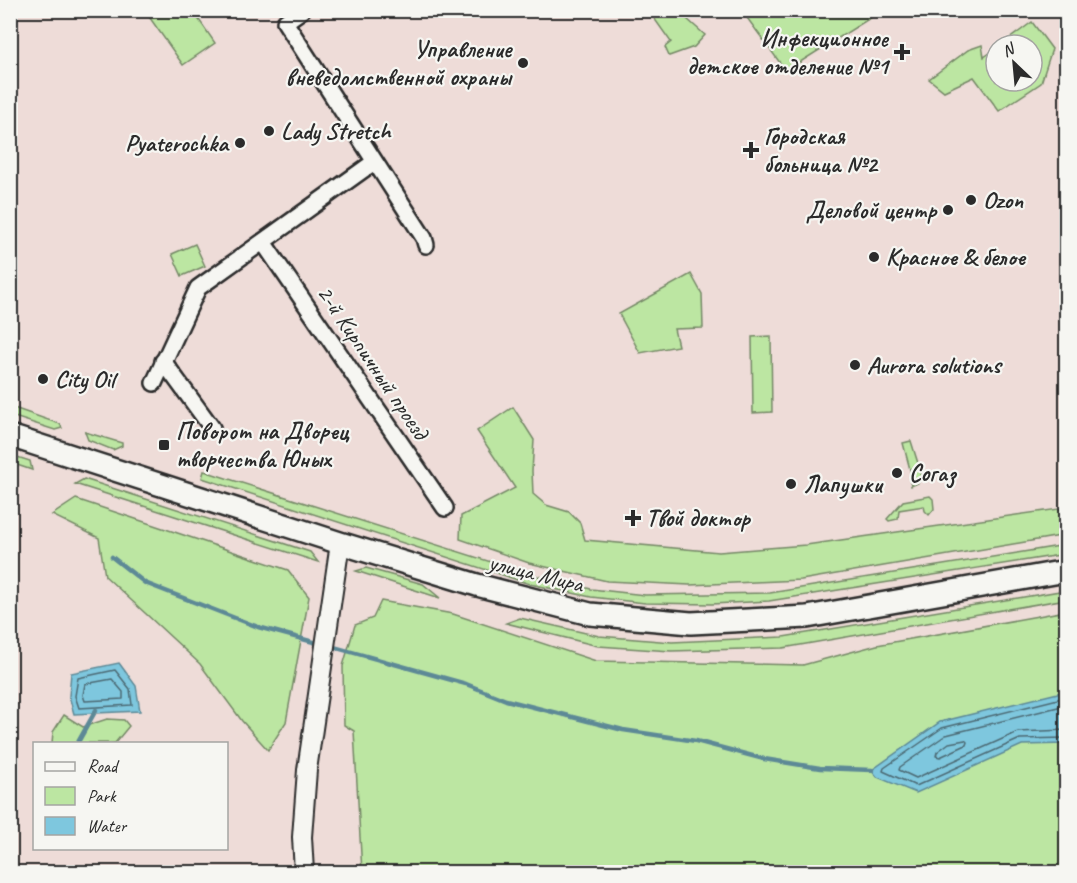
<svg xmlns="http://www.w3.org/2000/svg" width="1077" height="883" viewBox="0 0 1077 883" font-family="Caveat,sans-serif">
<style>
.green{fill:#bce6a2;stroke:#748866;stroke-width:1.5}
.water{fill:#7ec7de;stroke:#5d8996;stroke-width:1.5}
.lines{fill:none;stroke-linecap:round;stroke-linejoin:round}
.shore{stroke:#4c6973;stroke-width:1.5}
.stream{stroke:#5d8996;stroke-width:4.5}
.minor-casing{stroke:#2b2b2b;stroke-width:20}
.tertiary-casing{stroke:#2b2b2b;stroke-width:22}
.secondary-casing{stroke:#2b2b2b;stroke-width:26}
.minor{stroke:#f6f6f2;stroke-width:15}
.tertiary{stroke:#f6f6f2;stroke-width:18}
.secondary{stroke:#f6f6f2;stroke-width:21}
.poi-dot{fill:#2b2b2b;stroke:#f6f6f2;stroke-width:2}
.labels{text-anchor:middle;stroke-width:4.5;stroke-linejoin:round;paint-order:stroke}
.poi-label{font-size:24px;font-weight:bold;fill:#2b2b2b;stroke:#f6f6f2;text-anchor:start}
.street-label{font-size:24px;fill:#2b2b2b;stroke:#f6f6f2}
</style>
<rect width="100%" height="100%" fill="#eedcd8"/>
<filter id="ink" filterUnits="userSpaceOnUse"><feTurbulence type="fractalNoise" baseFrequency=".0167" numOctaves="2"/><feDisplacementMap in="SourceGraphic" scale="12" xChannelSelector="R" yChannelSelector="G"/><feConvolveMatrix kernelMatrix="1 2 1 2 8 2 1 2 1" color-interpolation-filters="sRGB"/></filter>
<g filter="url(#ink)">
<!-- green -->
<g class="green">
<polygon points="145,11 193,11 215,43 183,65"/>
<polygon points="649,11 678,11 705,35 694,47 669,56 665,47 671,42"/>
<polygon points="873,11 875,15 786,71 742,11"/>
<polygon points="1032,22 1052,49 1041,83 999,111 974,77 944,91 929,79 968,50 982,45 984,57 996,49 996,81 1032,81 1032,45 1001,45"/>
<polygon points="195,244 205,266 182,276 172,254"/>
<polygon points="691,274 702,294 703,328 674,329 678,346 640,353 619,314"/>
<polygon points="771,336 772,412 753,413 752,337"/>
<polygon points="11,407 60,424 62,428 55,430 11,416"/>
<polygon points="513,407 534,440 532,471 533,494 546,505 569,512 580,523 585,540 719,552 806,545 1066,508 1066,535 801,580 690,585 607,581 529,563 460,539 461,516 515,488 477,431"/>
<polygon points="85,432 122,443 122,446 113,450 88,440"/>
<polygon points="911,441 922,476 918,483 911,486 910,481 912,477 903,443"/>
<polygon points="11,455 30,461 32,470 11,463"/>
<polygon points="204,471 529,574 591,589 645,595 770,593 1066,545 1066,554 769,601 712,604 645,603 591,597 530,584 202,478"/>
<polygon points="84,479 310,552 318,562 75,484"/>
<polygon points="930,496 933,499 934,509 929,515 925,511 924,506 899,510 898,519 889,521 887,519 903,501"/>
<polygon points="76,499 288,570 309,597 286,722 268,750 242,721 200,664 105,576 99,538 52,515"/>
<polygon points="366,568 423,584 440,598 356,571"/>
<polygon points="1066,590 1066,599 783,648 671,651 598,646 506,623 520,618 599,636 672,642 783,637"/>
<polygon points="381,601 453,614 596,661 803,665 877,645 1066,611 1066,872 362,872 354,731 344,725 343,666 355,625 373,618"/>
<polygon points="64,715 83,727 107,719 124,720 129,726 115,743 52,743 53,732"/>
</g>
<!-- water -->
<g class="water">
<polygon points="119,663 136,686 140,711 74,714 69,696 71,673"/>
<polygon points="1066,691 1066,744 1022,745 916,793 877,777 872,770 940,722"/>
</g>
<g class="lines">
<!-- shore -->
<g class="shore">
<polygon points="115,670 130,689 132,705 79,708 75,696 78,678"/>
<polygon points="112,679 123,692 123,699 85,701 83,695 85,684"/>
<polyline points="1066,697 942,728 884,768 883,771 916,786 1020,739 1066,738"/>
<polyline points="1066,705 946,735 900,767 899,770 916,778 1018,732 1066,730"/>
<polygon points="965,740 967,742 966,745 940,757 936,756 937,752 949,743"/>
</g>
<!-- stream -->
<g class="stream">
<polyline points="112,557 145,583 258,627 321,644"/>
<polyline points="330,646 466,684 506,700 623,730 696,741 764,759 820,768 872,770"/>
<polyline points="77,744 96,710"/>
</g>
<!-- minor casing -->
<g class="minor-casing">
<g id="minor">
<polyline points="302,10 285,22 424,238 426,245"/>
<polyline points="263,242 445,508"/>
<polyline points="163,361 212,428"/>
<polyline points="154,383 198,288 374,162"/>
</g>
</g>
<!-- tertiary casing -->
<g class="tertiary-casing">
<polyline id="tertiary" points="304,872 302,837 307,770 340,543"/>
</g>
<!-- secondary casing -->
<g class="secondary-casing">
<polyline id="secondary" points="10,436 340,543 477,585 590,614 691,623 807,617 1066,571"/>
</g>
<!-- minor -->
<use href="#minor" class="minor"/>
<!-- tertiary -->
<use href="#tertiary" class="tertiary"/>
<!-- secondary -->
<use href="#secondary" class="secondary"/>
</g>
</g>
<!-- markers -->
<g class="poi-dot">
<path d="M899 43h6v6h6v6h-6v6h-6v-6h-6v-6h6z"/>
<circle cx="523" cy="63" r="6"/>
<circle cx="269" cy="131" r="6"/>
<circle cx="240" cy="143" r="6"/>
<path d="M748 141h6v6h6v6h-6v6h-6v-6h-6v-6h6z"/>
<circle cx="971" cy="200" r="6"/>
<circle cx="948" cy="210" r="6"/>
<circle cx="874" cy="257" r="6"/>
<circle cx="855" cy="365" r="6"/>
<circle cx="43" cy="379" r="6"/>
<rect x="158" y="439" width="12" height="12" rx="3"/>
<circle cx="897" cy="473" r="6"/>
<circle cx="791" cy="484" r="6"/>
<path d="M630 509h6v6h6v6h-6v6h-6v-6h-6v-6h6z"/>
</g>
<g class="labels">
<!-- poi labels -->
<g class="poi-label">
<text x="888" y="46" text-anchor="end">Инфекционное<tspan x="888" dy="28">детское отделение №1</tspan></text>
<text x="511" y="57" text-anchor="end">Управление<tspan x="511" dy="28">вневедомственной охраны</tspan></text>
<text x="281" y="139">Lady Stretch</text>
<text x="764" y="144">Городская<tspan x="764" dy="28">больница №2</tspan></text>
<text x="228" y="151" text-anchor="end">Pyaterochka</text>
<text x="983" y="208">Ozon</text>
<text x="936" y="218" text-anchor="end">Деловой центр</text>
<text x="886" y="265">Красное &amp; белое</text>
<text x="867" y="373">Aurora solutions</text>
<text x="55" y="387">City Oil</text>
<text x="176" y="439">Поворот на Дворец<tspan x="176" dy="28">творчества Юных</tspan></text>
<text x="909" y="481">Согаз</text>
<text x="803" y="492">Лапушки</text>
<text x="646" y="526">Твой доктор</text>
</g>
<!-- street labels -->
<g class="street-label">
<text transform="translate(373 362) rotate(56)" y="8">2-й Кирпичный проезд</text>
<text transform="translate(536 573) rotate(14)" y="8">улица Мира</text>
</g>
</g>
<!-- margin -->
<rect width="1077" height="883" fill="none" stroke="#f6f6f2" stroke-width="36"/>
<rect x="18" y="18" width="1041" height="847" fill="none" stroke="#2b2b2b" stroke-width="2" filter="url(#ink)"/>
<!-- legend -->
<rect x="33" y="742" width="195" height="108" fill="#f6f6f2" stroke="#a5a5a2" stroke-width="1.5"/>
<rect x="45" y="762" width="30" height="9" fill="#f6f6f2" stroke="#a5a5a2" stroke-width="1.5"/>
<text x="87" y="772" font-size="18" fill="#2b2b2b">Road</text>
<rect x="45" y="787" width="30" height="18" fill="#bce6a2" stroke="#a5a5a2" stroke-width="1.5"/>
<text x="87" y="802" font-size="18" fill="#2b2b2b">Park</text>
<rect x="45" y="817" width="30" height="18" fill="#7ec7de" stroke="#a5a5a2" stroke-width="1.5"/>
<text x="87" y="832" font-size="18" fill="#2b2b2b">Water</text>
<!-- north arrow -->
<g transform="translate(1014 63) rotate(334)"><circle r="28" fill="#f6f6f2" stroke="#a5a5a2" stroke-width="1.5"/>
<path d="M0-4.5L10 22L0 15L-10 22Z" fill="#2b2b2b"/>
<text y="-9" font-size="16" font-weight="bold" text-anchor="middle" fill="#2b2b2b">N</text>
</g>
</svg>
